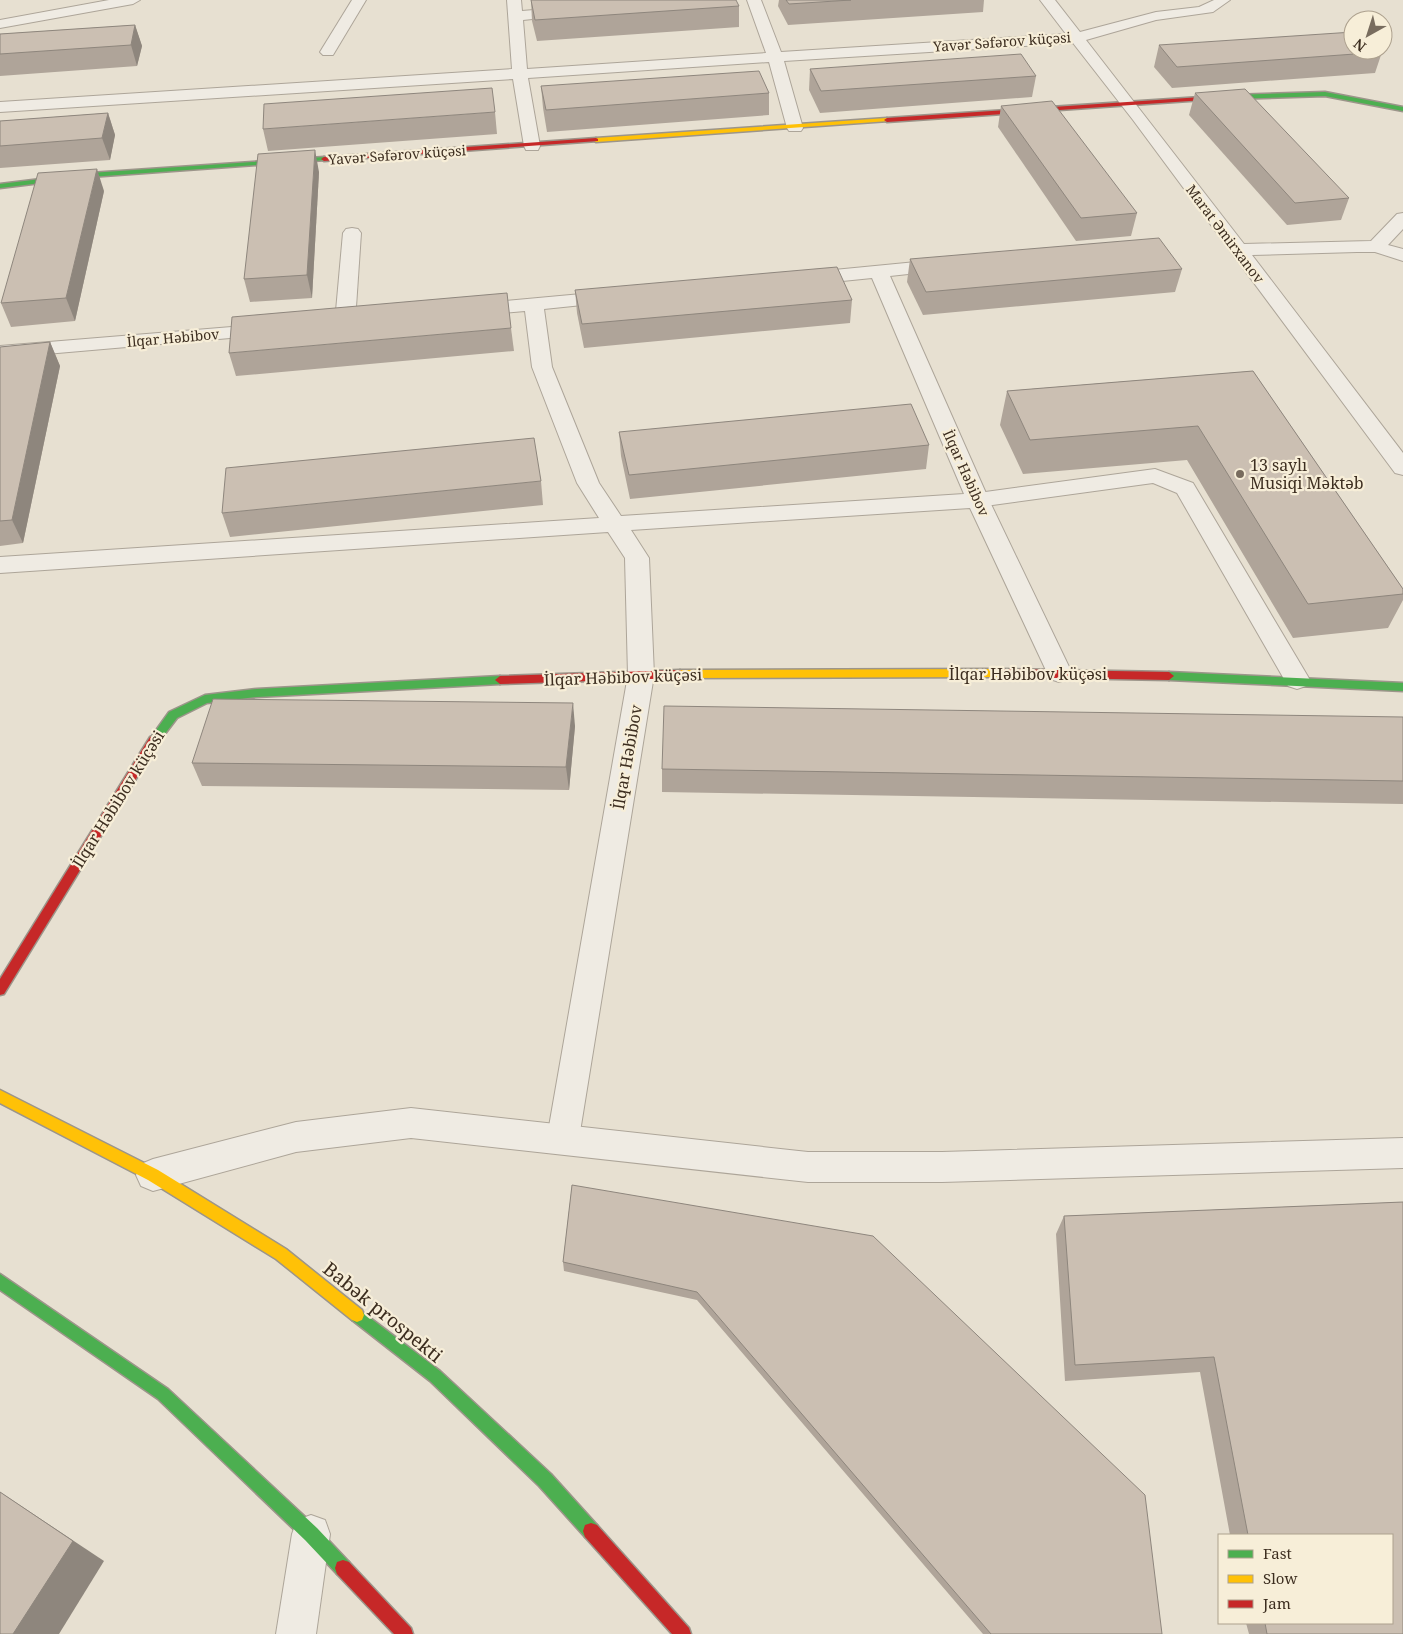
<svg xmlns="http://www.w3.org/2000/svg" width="1403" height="1634" viewBox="0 0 1403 1634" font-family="'Noto Serif',serif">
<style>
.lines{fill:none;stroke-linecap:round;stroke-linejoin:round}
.lane-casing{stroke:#ada599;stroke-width:2}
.street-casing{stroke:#ada599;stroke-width:2}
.fast-casing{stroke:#9c958a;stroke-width:3}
.slow-casing{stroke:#9c958a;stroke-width:3}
.jam-casing{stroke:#9c958a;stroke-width:3}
.lane{fill:#efebe3;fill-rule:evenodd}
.street{fill:#efebe3;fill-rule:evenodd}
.fast{fill:#4caf50;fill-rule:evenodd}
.slow{fill:#ffc107;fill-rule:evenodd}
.jam{fill:#c62828;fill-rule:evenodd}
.wall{fill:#afa499}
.shaded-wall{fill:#8e867d}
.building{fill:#cbbfb2;stroke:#8e867d}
.poi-dot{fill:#786c5e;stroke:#f7eed8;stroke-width:2}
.labels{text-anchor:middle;stroke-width:4.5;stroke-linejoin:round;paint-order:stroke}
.far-street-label{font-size:14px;fill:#3d2e20;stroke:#f7eed8}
.poi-label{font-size:16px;fill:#3d2e20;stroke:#f7eed8;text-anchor:start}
.street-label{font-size:16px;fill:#3d2e20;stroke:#f7eed8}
.near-street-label{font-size:19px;fill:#3d2e20;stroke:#f7eed8}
</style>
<rect width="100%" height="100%" fill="#e7e0d1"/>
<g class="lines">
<!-- lane casing -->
<g class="lane-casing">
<g id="lane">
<polygon points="1155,469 1193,483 1310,680 1306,686 1297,689 1288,686 1177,493 1153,483 978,507 970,505 967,500 970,495 978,493"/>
<polygon points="411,1108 808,1152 942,1152 1403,1138 1403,1168 942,1182 808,1182 411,1138 296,1152 153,1191 141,1186 136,1175 141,1164 153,1159 296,1122"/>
<polygon points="311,1515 325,1520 330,1534 316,1634 276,1634 292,1534 297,1520"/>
</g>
</g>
<!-- street casing -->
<g class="street-casing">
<g id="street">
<polygon points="109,0 140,0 133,4 0,28 0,20"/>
<polygon points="352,0 366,0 333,55 323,55 320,52"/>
<polygon points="507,0 521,0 522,11 570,7 577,11 570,15 523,20 527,69 766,53 747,0 761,0 781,52 1066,34 1040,0 1055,0 1080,32 1156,12 1199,7 1214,0 1230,0 1213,12 1156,20 1086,40 1244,244 1371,241 1397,214 1403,213 1403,229 1388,245 1403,249 1403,261 1375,252 1357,252 1252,255 1403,453 1403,475 1395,473 1133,120 1073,43 784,61 803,128 801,131 789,131 787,128 769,62 528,78 540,146 538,150 526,150 524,146 513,79 0,112 0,102 512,69"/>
<polygon points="352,228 358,229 361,233 355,322 352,326 338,326 335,322 343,233 346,229"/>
<polygon points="947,259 954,261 956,265 954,269 890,276 989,500 1072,673 1068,679 1059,682 1050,679 970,508 631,530 649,558 654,675 579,1138 575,1149 563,1153 551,1149 547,1138 628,675 625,558 608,532 0,573 0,557 599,518 577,483 532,367 525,311 472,316 465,314 462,310 465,306 472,304 614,291 621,293 624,297 621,301 544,309 552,367 599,483 621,516 964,494 872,278 803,285 796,283 794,279 796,275 803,273"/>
<polygon points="268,324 275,326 278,330 275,334 0,358 0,346"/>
</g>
</g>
<!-- fast casing -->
<g class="fast-casing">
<g id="fast">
<polygon points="1325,92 1403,107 1403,111 1325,96 1231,99 1228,97 1231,95"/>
<polygon points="324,157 326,158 326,160 90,177 0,188 0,184 90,173"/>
<polygon points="1169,672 1403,683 1403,691 1169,680 1164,676"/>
<polygon points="500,676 505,680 500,684 257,697 207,703 177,718 158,743 154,744 149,740 169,712 205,695 257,689"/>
<polygon points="0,1274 168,1389 317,1528 349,1562 351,1568 349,1574 343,1576 337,1574 305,1540 158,1399 0,1290"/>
<polygon points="357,1308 440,1371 551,1474 597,1525 599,1531 597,1537 591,1539 585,1537 539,1486 430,1381 352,1320 350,1315 352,1310"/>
</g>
</g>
<!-- slow casing -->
<g class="slow-casing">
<g id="slow">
<polygon points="887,118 889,119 889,121 596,142 593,140 596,138"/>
<polygon points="999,669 1004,673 999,677 680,678 675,674 680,670"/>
<polygon points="0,1090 158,1170 286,1249 362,1310 364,1315 362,1320 357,1322 352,1320 276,1259 148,1180 0,1103"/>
</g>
</g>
<!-- jam casing -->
<g class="jam-casing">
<g id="jam">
<polygon points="1231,95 1233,96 1233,98 887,122 884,120 887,118"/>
<polygon points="596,138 598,139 598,141 324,161 321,159 324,157"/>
<polygon points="999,669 1169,672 1174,676 1169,680 999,677 994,673"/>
<polygon points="680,670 685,674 680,678 500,684 495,680 500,676"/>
<polygon points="154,736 159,740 158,743 4,994 0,995 0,979 150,737"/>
<polygon points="591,1523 597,1525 689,1628 691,1634 672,1634 585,1537 583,1531 585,1525"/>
<polygon points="343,1560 349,1562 411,1628 413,1634 394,1634 337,1574 335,1568 337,1562"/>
</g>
</g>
<!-- lane -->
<use href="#lane" class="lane"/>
<!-- street -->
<use href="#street" class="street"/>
<!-- fast -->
<use href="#fast" class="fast"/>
<!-- slow -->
<use href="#slow" class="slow"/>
<!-- jam -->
<use href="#jam" class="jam"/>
</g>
<!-- wall -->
<g class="wall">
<polygon points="531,0 739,6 739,27 537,41 532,21"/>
<polygon points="779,0 984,0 983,12 788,25 778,6"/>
<polygon points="135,25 142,46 137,66 0,76 0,34"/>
<polygon points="1159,45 1382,52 1375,73 1172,88 1154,67"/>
<polygon points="810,69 1036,76 1032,97 820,113 809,90"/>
<polygon points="541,86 769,93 769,115 547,132 543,108"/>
<polygon points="1195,93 1349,198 1341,220 1287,225 1189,115"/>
<polygon points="1001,106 1137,213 1131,236 1076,241 998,127"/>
<polygon points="495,112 497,134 268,151 263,129"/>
<polygon points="108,113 115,135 110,160 0,168 0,121"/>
<polygon points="319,172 312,298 250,302 244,279"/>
<polygon points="104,191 75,321 11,327 1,303"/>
<polygon points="910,259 1182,269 1175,292 923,315 907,282"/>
<polygon points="575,290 852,300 850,323 584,348 577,313"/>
<polygon points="511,328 514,351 236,376 229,353"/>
<polygon points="50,342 60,366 23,543 0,546 0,347"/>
<polygon points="1253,371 1403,589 1403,600 1388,628 1293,638 1187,460 1023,474 1000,425 1007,391"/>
<polygon points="619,432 929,445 926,469 630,499 621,456"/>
<polygon points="541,481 543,505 230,537 222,513"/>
<polygon points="1403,717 1403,804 662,792 662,769"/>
<polygon points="575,726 569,790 202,786 192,763"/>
<polygon points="572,1185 1162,1634 983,1634 697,1300 564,1271 563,1262"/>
<polygon points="1403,1202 1403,1634 1249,1634 1246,1623 1392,1623 1392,1535 1230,1535 1200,1372 1065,1381 1056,1234 1064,1216"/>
</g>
<!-- shaded-wall -->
<g class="shaded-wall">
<polygon points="135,25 142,46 137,66 131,45"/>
<polygon points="108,113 115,135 110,160 102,138"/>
<polygon points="315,150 319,172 312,298 307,275"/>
<polygon points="97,169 104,191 75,321 66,298"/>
<polygon points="50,342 60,366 23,543 12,520"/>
<polygon points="573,703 575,726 569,790 566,767"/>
<polygon points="0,1492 104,1561 59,1634 13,1634"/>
</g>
<!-- building -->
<g class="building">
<polygon points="531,0 736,0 739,6 535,20"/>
<polygon points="786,0 851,0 789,4"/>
<polygon points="135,25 131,45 0,54 0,34"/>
<polygon points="1353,32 1353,50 1380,50 1382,52 1177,67 1159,45"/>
<polygon points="1021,54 1036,76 821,91 810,69"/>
<polygon points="759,71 769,93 546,110 541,86"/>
<polygon points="492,88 495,112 263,129 264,104"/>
<polygon points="1245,89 1349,198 1295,203 1195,93"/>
<polygon points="1052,101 1137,213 1081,218 1001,106"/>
<polygon points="108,113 102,138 0,146 0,121"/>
<polygon points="315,150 307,275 244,279 258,154"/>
<polygon points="97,169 66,298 1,303 38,173"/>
<polygon points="1159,238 1182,269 926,292 910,259"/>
<polygon points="837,267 852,300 582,324 575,290"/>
<polygon points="507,293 511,328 229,353 232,317"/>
<polygon points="50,342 12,520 0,521 0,347"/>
<polygon points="1253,371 1403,589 1403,594 1308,604 1198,426 1030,440 1007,391"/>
<polygon points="911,404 929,445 629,475 619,432"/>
<polygon points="534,438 541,481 222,513 226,468"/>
<polygon points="213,699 573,703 566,767 192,763"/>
<polygon points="664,706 1403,717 1403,781 662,769"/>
<polygon points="572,1185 873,1236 1145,1495 1162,1634 991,1634 697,1292 563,1262"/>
<polygon points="1403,1202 1403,1634 1267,1634 1265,1623 1392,1623 1392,1535 1248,1535 1214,1357 1075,1365 1064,1216"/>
<polygon points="0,1492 73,1541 13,1634 0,1634"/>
</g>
<!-- markers -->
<circle class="poi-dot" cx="1240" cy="474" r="5"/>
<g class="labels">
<!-- far-street labels -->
<g class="far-street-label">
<text transform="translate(1002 42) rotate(-4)" y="5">Yavər Səfərov küçəsi</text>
<text transform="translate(397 155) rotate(-4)" y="5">Yavər Səfərov küçəsi</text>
<text transform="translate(1225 234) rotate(53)" y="5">Marat Əmirxanov</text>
<text transform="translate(173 338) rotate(-5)" y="5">İlqar Həbibov</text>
<text transform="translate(966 473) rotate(66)" y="5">İlqar Həbibov</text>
</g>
<!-- poi labels -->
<g class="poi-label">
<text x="1250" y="471">13 saylı<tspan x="1250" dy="18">Musiqi Məktəb</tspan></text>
</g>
<!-- street labels -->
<g class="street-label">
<text x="1028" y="680">İlqar Həbibov küçəsi</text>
<text transform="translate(623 677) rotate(-2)" y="6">İlqar Həbibov küçəsi</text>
<text transform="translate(627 757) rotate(-80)" y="6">İlqar Həbibov</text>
<text transform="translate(118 799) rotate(-58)" y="6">İlqar Həbibov küçəsi</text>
</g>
<!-- near-street labels -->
<g class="near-street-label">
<text transform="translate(383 1312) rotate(39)" y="7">Babək prospekti</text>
</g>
</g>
<!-- legend -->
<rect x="1218" y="1534" width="175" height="90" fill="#f7eed8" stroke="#ada18e"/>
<rect x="1228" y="1550" width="25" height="8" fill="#4caf50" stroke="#ada18e"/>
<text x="1263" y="1559" font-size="15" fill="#3d2e20">Fast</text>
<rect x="1228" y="1575" width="25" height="8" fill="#ffc107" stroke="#ada18e"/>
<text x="1263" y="1584" font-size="15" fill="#3d2e20">Slow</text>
<rect x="1228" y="1600" width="25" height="8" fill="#c62828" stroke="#ada18e"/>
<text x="1263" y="1609" font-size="15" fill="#3d2e20">Jam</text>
<!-- north arrow -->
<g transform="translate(1368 35) rotate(219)"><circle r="24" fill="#f7eed8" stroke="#ada18e"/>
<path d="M0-4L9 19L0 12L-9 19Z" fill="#786c5e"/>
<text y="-8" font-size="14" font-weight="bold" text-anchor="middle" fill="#3d2e20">N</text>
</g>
</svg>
